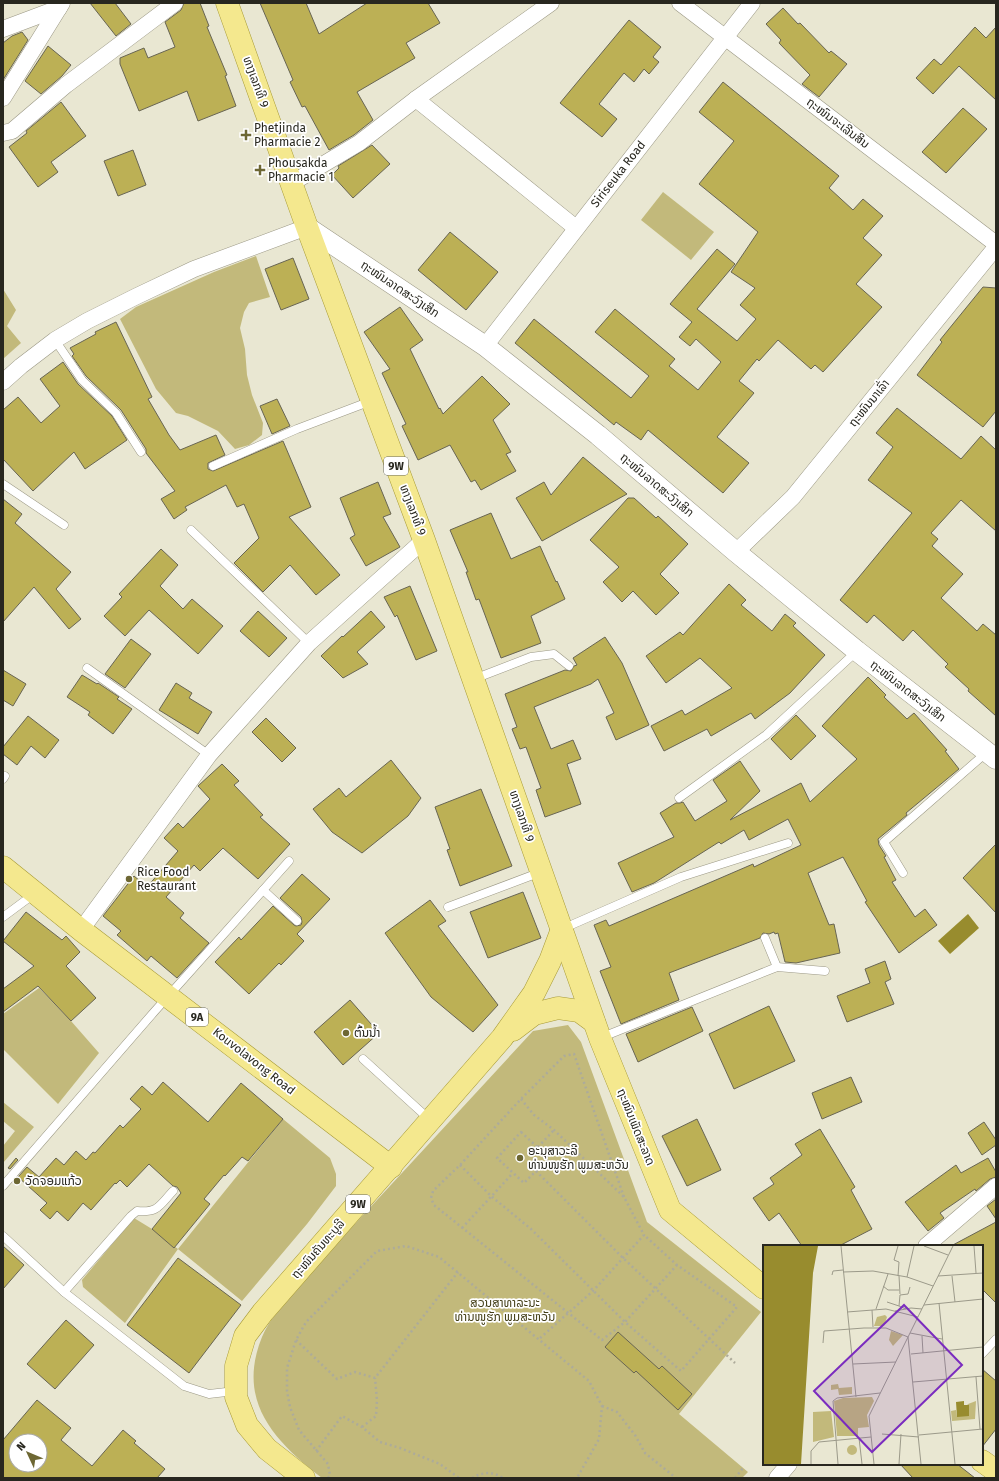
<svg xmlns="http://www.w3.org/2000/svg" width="999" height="1481" viewBox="0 0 999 1481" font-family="'Fira Sans','Noto Sans Lao',sans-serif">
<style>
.green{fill:#c2b97b}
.water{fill:#988c2e}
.building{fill:#bcb055;stroke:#686553;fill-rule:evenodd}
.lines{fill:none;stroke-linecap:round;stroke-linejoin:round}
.service-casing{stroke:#9b9885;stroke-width:9}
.minor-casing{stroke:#9b9885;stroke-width:17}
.tertiary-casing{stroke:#9b9885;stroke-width:21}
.primary-casing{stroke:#a79a36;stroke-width:23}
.path{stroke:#adab9a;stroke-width:2.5;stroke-dasharray:2 3;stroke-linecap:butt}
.service{stroke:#fff;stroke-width:8}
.minor{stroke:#fff;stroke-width:16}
.tertiary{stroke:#fff;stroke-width:20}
.primary{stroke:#f4e88e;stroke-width:22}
.poi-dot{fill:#6d6733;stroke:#fff;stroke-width:1.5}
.labels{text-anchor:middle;stroke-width:3.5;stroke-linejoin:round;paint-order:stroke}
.shield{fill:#fff;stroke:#686862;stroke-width:1}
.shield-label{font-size:11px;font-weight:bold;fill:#28271f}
.street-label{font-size:12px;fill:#28271f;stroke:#fff}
.poi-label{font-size:12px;fill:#28271f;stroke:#fff;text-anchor:start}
.park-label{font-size:12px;fill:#443f18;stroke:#fff}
.inset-road{fill:none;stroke:#9c9a8a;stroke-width:1}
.view{fill:#7b2cbf;fill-opacity:0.15;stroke:#7b2cbf;stroke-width:2}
.inset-edge{fill:none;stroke:#28271f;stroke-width:2}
</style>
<rect width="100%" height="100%" fill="#e9e7d2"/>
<!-- green -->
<g class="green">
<polygon points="663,192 714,232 691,260 641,220"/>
<polygon points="256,256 270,297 249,303 244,312 240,328 245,349 247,375 252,395 263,423 262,435 249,445 235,449 218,431 188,416 176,413 156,389 120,319 136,307 214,272"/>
<polygon points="3,289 16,310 7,326 21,343 3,359"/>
<polygon points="39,988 71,1021 99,1053 58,1104 3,1049 3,1014"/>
<path d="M568 1025 581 1042 647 1222 761 1312 679 1414 748 1472 742 1478H322C274 1441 236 1401 262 1337 269 1320 282 1306 293 1291L533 1031Z"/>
<polygon points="3,1102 34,1127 3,1163 3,1146 15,1131 3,1121"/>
<polygon points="283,1119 330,1158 336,1174 336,1186 307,1224 242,1301 178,1249 125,1323 83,1287 82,1280 134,1218 152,1229 178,1249"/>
</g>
<!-- water -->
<polygon class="water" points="968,914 979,928 950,954 938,941"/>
<!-- building -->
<g class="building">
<polygon points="90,3 115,3 131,24 116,36"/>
<polygon points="184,3 200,3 209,26 207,27 227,75 225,76 236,106 198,121 187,91 139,111 120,64 120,58 144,48 148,58 175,47 165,22 181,10"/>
<polygon points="260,3 306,3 319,34 367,3 428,3 440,23 406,43 415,58 357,92 373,120 354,135 329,150 305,106 302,107 290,82 293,80"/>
<polygon points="783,8 798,24 800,23 829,53 831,51 847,64 819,97 802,84 810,75 779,43 781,40 766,24"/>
<polygon points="629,20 661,47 653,57 659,62 649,74 644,69 634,82 624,73 599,104 617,119 602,137 560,103"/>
<polygon points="975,27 986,38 996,27 996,100 959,66 933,94 916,78 934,59 941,65"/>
<polygon points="22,32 28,40 3,80 3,43 12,36"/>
<polygon points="48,46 71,65 62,76 41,94 25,81"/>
<polygon points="723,82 839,176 829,188 853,210 863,199 883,216 863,238 882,255 856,284 882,307 823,372 815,365 811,369 778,340 759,361 757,359 739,381 754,393 717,437 749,463 723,493 648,430 641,440 616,422 614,425 515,343 534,319 631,398 649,376 595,332 615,309 675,359 669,366 698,390 721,362 696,339 690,346 679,337 692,322 670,304 717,249 735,264 697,309 737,341 756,319 740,305 755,288 731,272 758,232 699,184 734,141 699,112"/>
<polygon points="61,102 86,136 51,162 58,172 38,187 9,147 27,133 26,131"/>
<polygon points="963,108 987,129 946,173 922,152"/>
<polygon points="372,145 390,164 353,198 332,175 339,168 338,166"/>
<polygon points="133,150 146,185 118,196 104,161"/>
<polygon points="450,232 498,272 466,310 418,270"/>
<polygon points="293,258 309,299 281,310 265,269"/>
<polygon points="983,287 996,288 996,411 983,427 917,375 942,342 940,340"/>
<polygon points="400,307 423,340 410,349 439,409 440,408 443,414 482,376 510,404 493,420 511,452 506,454 516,471 481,490 475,480 471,482 450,445 418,460 402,426 406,424 382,373 390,369 364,332"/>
<polygon points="116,322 152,397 148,399 169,435 180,450 216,435 225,455 208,463 208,469 213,471 283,441 311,507 289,517 340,575 316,595 290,565 263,592 234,563 259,538 244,504 237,507 226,485 185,507 187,510 174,519 161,499 175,491 146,453 146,449 121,410 86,376 72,356 74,354 70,348 96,334 95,332"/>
<polygon points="63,362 78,384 112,416 127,440 85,469 74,452 33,491 3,459 3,410 18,397 41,423 60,406 40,379"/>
<polygon points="277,399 290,426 272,434 260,406"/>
<polygon points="897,408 961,459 981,436 996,450 996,531 961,500 931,533 938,539 932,546 963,574 941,598 977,631 983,624 996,635 996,716 968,691 969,689 945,667 948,664 913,630 903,641 874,615 867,623 840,600 912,513 868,480 893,447 876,433"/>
<polygon points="583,457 627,494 542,541 516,498 544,482 551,495"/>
<polygon points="378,482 391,514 383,517 400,547 366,566 350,538 355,535 340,498"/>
<polygon points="628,498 634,498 656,518 658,516 688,544 660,574 679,593 656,615 633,591 622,602 603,582 619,567 590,540"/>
<polygon points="3,499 22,514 15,523 71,572 56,589 81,619 69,629 34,587 3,622"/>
<polygon points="491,513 511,559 540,546 556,582 557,581 565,599 531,616 541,643 501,658 479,599 476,600 466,572 468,572 450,530"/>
<polygon points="161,549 178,565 160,586 183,609 192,599 223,626 198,654 149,610 125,636 104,616 122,597 119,594"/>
<polygon points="729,584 746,600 741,605 772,631 785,614 796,623 793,626 825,655 790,693 755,719 751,713 711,736 707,729 664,751 651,726 682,710 685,715 732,688 700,658 666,683 646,656 680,632 683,635"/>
<polygon points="410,586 437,651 416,660 397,615 395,617 384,597"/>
<polygon points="258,611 287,638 269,657 240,631"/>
<polygon points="371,611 385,627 357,652 368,664 343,678 321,656 342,636 343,637"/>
<polygon points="605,637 622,663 649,725 616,740 606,717 614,713 598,679 591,684 534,707 551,749 573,740 581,759 567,764 581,804 545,817 536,790 541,788 526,747 520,749 512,729 517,727 505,694 565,670 571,671 574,666 577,665 573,658"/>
<polygon points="131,639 151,654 125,688 105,674"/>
<polygon points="3,670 26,684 13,706 3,700"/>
<polygon points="82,675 97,684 98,683 119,697 117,699 132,709 113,734 88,715 90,712 67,697"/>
<polygon points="868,677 886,695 884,697 907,719 914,713 947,750 945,751 959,769 906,813 907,815 878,839 879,845 886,856 884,857 896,880 892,882 915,917 925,909 937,925 899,953 865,902 867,901 843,857 808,873 829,925 834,924 840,953 796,963 785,962 778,933 775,934 774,932 769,934 763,933 760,938 669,973 679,1000 621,1024 600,971 611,967 594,925 606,920 609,926 753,864 754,867 801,845 788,819 749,840 744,830 721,844 719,842 654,883 632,892 618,863 674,837 660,813 676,803 680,803 683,802 695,821 727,801 713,780 740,761 760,791 730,820 801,783 810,802 857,759 822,726"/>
<polygon points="176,683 192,693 189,698 212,712 198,734 159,710"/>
<polygon points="796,715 816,736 791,760 771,739"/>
<polygon points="28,716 59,740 45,758 31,746 17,765 3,754 3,747"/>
<polygon points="266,718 296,748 282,762 252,732"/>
<polygon points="391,760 421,798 408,816 362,853 332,832 313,809 339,788 346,797"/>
<polygon points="222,764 239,781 234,785 263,815 260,817 290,844 258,879 223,848 200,871 194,865 166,897 184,913 180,918 209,943 177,978 151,956 147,961 117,935 121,931 103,916 134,876 147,887 178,851 164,838 178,823 183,828 210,799 198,786"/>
<polygon points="481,789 512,866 460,886 447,850 450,849 435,807"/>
<polygon points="996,844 996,913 963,878"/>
<polygon points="302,874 330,899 297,934 304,941 281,965 279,963 249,994 215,962 239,937 241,940 273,906 294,925 296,926 301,925 302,922 301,917 280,898"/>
<polygon points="523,892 541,938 488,958 470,912"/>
<polygon points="430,900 446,921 438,926 498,1005 473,1032 431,997 385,933"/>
<polygon points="26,912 62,940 66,936 80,952 66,966 96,998 71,1021 38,986 3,1012 3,989 34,966 3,941"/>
<polygon points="885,961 891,979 885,982 894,1004 847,1022 837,996 870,983 865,969"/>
<polygon points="350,1000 379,1033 343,1065 314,1032"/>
<polygon points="769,1006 795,1061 734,1089 709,1034"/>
<polygon points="692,1007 703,1031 638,1062 626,1034"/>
<polygon points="851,1077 862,1102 822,1119 812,1093"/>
<polygon points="163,1082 208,1122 241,1083 283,1119 248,1161 242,1157 225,1176 224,1175 204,1199 210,1204 174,1248 152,1229 181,1193 177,1187 173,1186 149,1164 127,1187 120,1180 116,1184 115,1183 91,1210 83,1203 68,1221 57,1211 50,1219 40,1210 47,1203 18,1177 27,1167 39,1177 56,1158 64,1165 76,1151 86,1160 93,1152 95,1153 120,1125 123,1128 141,1109 130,1099 142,1086 152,1095"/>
<polygon points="697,1119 721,1170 687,1186 662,1136"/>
<polygon points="984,1122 996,1140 996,1145 982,1155 968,1133"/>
<polygon points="820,1129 855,1187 851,1190 872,1229 839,1246 802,1246 779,1213 769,1221 753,1198 774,1184 770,1178 802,1155 795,1144"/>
<polygon points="16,1158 18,1160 10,1169 8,1168"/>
<polygon points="988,1158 996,1172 996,1177 990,1179 976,1191 975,1189 940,1213 944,1218 928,1231 905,1202 956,1165 961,1173"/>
<polygon points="996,1199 996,1219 987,1206"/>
<polygon points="996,1222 996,1303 982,1289 982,1246 951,1246"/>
<polygon points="3,1246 24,1265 3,1289"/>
<polygon points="178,1258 241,1305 189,1373 127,1325"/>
<polygon points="66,1320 94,1345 55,1389 27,1364"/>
<polygon points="618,1332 659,1369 662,1366 692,1394 678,1410 636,1371 634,1373 605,1347"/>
<polygon points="982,1369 996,1381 996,1429 982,1447"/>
<path d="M37 1400 71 1428 61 1440 92 1466 123 1430 136 1441 134 1443 165 1469 157 1478H3V1440ZM16 1441H40V1465H16Z"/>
<polygon points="900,1464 957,1464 975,1478 913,1478"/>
</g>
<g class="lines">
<!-- service casing -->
<g class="service-casing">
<g id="service">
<polyline points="55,340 82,380 116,413 141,452"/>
<polyline points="213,466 297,429 371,401"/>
<polyline points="3,484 64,525"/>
<polyline points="191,530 309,643"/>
<polyline points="87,668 209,755"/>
<polyline points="474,679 531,657 554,654 569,666"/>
<polyline points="3,779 5,776"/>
<polyline points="679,798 766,735 857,651"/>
<polyline points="903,873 884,842 987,752"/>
<polyline points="263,890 297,921"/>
<polyline points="448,907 541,872"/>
<polyline points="3,917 34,894"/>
<polyline points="562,929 681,877 788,843"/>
<polyline points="765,938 777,967"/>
<polyline points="600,1038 777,967 825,971"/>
<polyline points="363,1059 429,1119"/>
<polyline points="3,1186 154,1012 289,861"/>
<polyline points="3,1236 64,1292 184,1386 209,1394 235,1391"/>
<path d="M64 1292 131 1216 137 1211C158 1213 159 1206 173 1191"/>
<polyline points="982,1354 996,1339"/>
</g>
</g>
<!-- minor casing -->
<g class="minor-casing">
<g id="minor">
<polyline points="680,3 996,244"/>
<polyline points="3,29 59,8"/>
<polyline points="3,98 62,3"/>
<polyline points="416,99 576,228"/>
<polyline points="3,133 12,131 66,85 175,3"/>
<polyline points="292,183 359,143 416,99 551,3"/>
<polyline points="485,346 752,3"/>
<polyline points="3,382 21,366 55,340 87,321 137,296 194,269 307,227"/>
<polyline points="736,552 793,497 996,247"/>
<polyline points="81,930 209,755 309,643 424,540"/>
<polyline points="926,1246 996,1186"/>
<polyline points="777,1478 789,1464"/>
</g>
</g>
<!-- tertiary casing -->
<g class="tertiary-casing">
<polyline id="tertiary" points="307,227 485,346 598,435 736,552 857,651 996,759"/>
</g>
<!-- primary casing -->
<g class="primary-casing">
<g id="primary">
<polyline points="227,3 307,227 424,540 600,1038 670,1210 764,1288"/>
<polyline points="3,867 81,930 391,1167"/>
<polyline points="513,1030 534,1014 558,1008 579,1011 594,1022"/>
<polyline points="982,1461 996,1471"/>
<polyline points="304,1478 267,1449 247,1425 236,1397 236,1366 245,1336 263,1312 502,1038 534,993 550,961 562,929"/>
</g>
</g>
<!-- path -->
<g class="path">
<polyline points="521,1099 534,1115 554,1130 624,1197 644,1235 593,1291 539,1339"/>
<polygon points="521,1132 549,1158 524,1183 497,1158"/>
<polyline points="538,1147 554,1130"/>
<polyline points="460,1165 491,1196 531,1229 625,1322 681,1371 737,1307 677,1265 644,1235"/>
<polyline points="536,1171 623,1258 735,1363"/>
<polyline points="624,1197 574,1054 564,1056 521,1099 460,1165 433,1191 431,1198 434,1205 602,1340 625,1322 677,1265"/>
<polyline points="462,1228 513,1173"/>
<polyline points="296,1340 337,1379 355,1372 375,1378 458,1272"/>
<polyline points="602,1406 617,1412 635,1435 645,1453 676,1478"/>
<polyline points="362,1427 376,1416 377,1400 375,1378"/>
<polyline points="316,1451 342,1416 362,1427 380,1442 400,1448 440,1464 459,1478"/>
<polyline points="328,1478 330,1475 328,1464 299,1430 290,1407 287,1391 287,1368 296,1340 306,1322 377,1251 406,1246 439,1257 589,1381 602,1406 599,1439 577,1478"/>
<path d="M472 1478C483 1472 492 1471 503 1478"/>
<polyline points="735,1478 743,1468"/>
</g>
<!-- service -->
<use href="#service" class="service"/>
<!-- minor -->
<use href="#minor" class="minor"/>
<!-- tertiary -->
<use href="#tertiary" class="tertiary"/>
<!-- primary -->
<use href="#primary" class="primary"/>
</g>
<!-- markers -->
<g class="poi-dot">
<path d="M244 129h4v4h4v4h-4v4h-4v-4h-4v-4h4z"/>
<path d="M258 164h4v4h4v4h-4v4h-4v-4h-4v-4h4z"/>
<circle cx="129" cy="879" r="4"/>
<circle cx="346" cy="1033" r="4"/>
<circle cx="520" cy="1158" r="4"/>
<circle cx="17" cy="1181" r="4"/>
</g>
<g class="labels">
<!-- shield labels -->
<g class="shield">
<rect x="384" y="457" width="24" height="18" rx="3"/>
<rect x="186" y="1008" width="22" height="18" rx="3"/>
<rect x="346" y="1195" width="24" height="18" rx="3"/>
</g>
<g class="shield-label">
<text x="396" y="470">9W</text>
<text x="197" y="1021">9A</text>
<text x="358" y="1208">9W</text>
</g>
<!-- street labels -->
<g class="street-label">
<text transform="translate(256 82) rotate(70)" y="4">ທາງເລກທີ 9</text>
<text transform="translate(838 123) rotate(37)" y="4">ຖະໜົນຈະເລີນສິນ</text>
<text transform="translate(618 174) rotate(-52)" y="4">Siriseuka Road</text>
<text transform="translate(400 289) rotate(34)" y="4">ຖະໜົນລາດສະວົງເສິກ</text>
<text transform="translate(869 403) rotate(-51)" y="4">ຖະໜົນນາເລົ່າ</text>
<text transform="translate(657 485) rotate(40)" y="4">ຖະໜົນລາດສະວົງເສິກ</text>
<text transform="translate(413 510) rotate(69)" y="4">ທາງເລກທີ 9</text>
<text transform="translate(908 691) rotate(38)" y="4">ຖະໜົນລາດສະວົງເສິກ</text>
<text transform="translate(522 816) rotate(71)" y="4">ທາງເລກທີ 9</text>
<text transform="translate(254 1061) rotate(38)" y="4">Kouvolavong Road</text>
<text transform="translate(636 1127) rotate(68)" y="4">ຖະໜົນເພັດສະລາດ</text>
<text transform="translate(318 1249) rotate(-49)" y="4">ຖະໜົນຄັນທະບູລີ</text>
</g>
<!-- poi labels -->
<g class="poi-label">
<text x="254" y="132">Phetjinda<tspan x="254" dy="14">Pharmacie 2</tspan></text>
<text x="268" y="167">Phousakda<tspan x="268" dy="14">Pharmacie 1</tspan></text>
<text x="137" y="876">Rice Food<tspan x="137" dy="14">Restaurant</tspan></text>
<text x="354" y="1037">ຕົ້ນນໍ້າ</text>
<text x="528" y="1155">ອະນຸສາວະລີ<tspan x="528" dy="14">ທ່ານໜູຮັກ ພູມສະຫວັນ</tspan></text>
<text x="25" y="1185">ວັດຈອມແກ້ວ</text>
</g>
<!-- park labels -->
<g class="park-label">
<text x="505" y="1307">ສວນສາທາລະນະ<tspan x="505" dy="14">ທ່ານໜູຮັກ ພູມສະຫວັນ</tspan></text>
</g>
</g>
<!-- overview -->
<g transform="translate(763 1245)">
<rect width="220" height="220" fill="#e9e7d2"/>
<path d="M122 70 124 72 121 81H111L114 72ZM128 86 140 90 130 101 126 95ZM75 139 76 143 89 142V149L76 150 75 144 68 145V140ZM109 152 111 156 104 170 106 182 95 183V191H74L71 156 80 153ZM213 156 212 174 189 176 188 166 193 165 194 172 205 159ZM68 166 71 192 50 197V167ZM84 205a5 5 0 1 1 10 0a5 5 0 1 1-10 0Z" fill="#c2b97b"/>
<path d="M0 1H55L50 28 38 219H0ZM201 156V160H206V171L194 172 193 157Z" fill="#988c2e"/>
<path class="inset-road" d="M78 1 93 152M135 1 131 15 136 17 135 31M161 1 185 10M211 1 213 28M80 27 110 26 144 32 170 41M69 30 70 26 80 25M136 31 137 49M175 31 220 28M189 31 192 57M144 32 151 1M120 41 125 45H136M124 57 136 61M176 58 192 219M161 60 220 54M113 64 125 29M143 64 136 61 137 50 145 49 147 42M109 65 110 82M132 66 148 63 159 64M84 67 123 64 155 72M147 88 179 94M159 91 160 108M60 98 61 86 101 83H123L145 92 158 219M148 109 220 102M90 119 133 117M213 132 217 184M150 137 220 131M119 189 156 192M156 190 220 184M96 193 99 219M48 219V206L56 197 108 192M75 219 70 156 74 153 117 148M111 219 106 171 190 1M136 219 138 189"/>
<path class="view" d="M141 60 199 120 109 207 51 146Z"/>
<rect width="220" height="220" class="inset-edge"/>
</g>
<!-- border -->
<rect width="999" height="1481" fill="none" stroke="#28271f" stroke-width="8"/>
<!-- north arrow -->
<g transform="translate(28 1453) rotate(314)"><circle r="19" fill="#ffffff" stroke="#a9a9a5"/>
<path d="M0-3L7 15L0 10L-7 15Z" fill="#6d6733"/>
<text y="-6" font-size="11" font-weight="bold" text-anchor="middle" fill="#28271f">N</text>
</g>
</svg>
